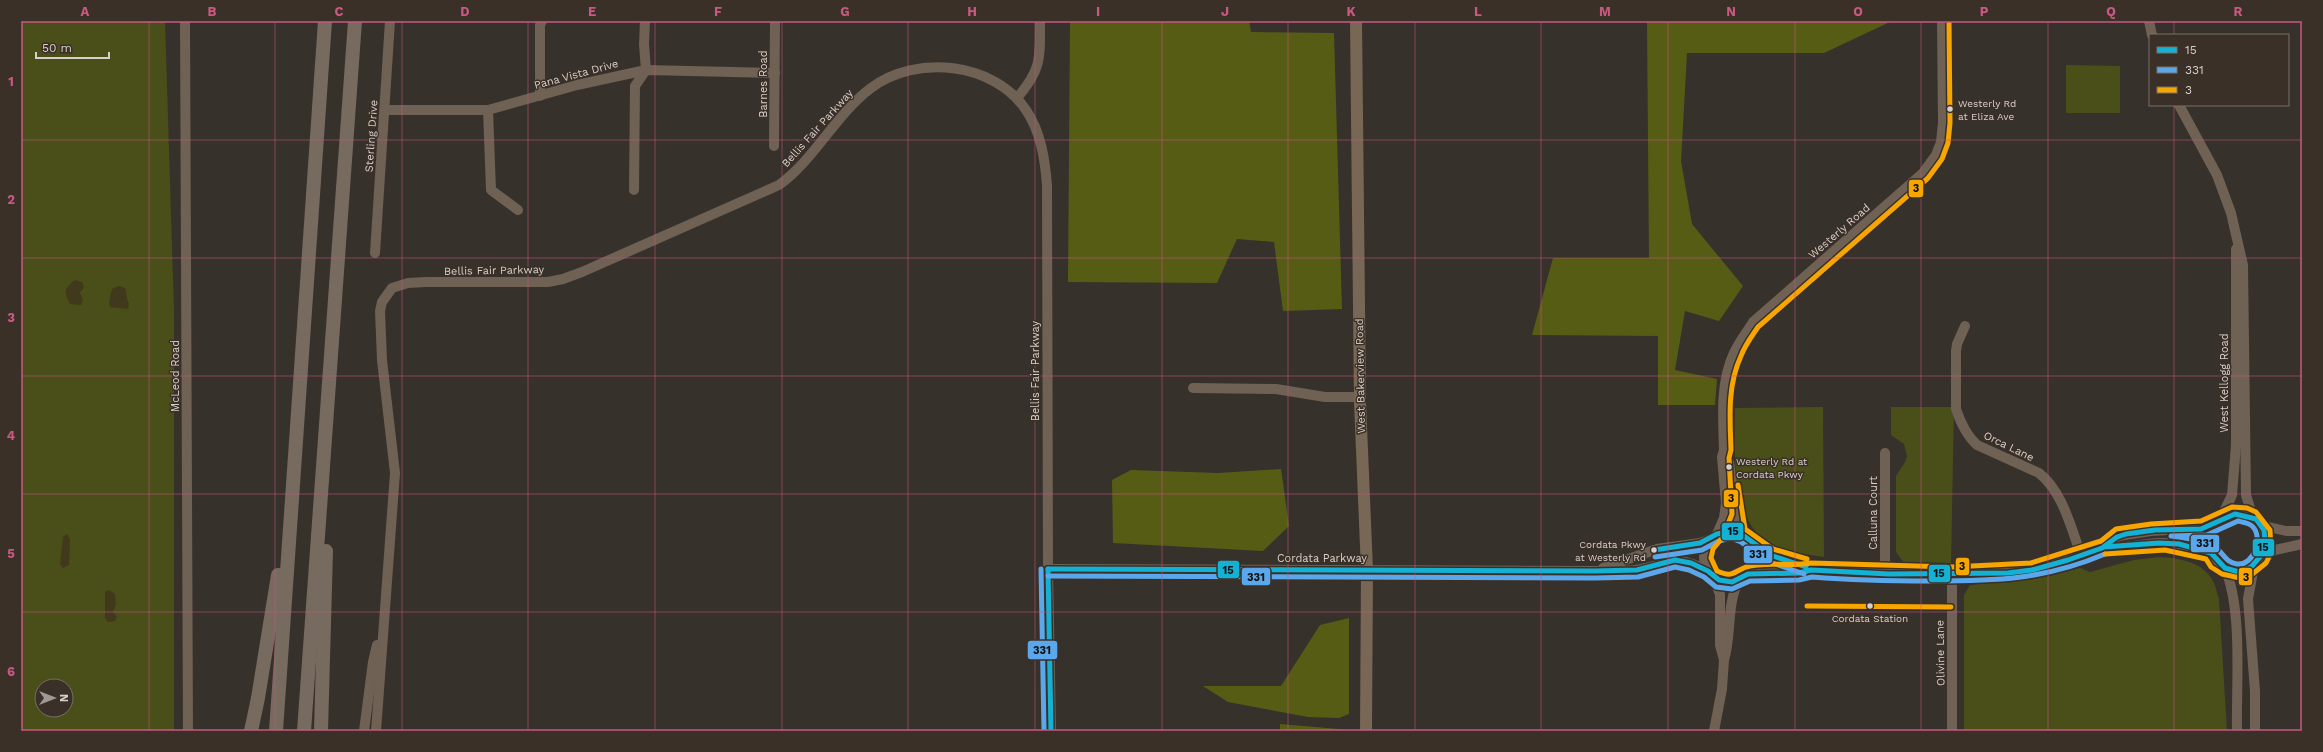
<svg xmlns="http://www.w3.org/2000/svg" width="2323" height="752" viewBox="0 0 2323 752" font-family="'Work Sans',sans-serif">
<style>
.green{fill:#4a4e19;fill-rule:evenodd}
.forest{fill:#575c14}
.sand{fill:#41391c}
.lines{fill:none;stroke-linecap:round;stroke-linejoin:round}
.minor{stroke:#6f6153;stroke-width:10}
.major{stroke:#786754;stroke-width:12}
.highway{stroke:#776a5f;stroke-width:14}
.bus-1-casing{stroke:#3b3028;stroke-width:8}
.bus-2-casing{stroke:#3b3028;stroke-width:8}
.bus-3-casing{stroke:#3b3028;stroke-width:8}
.bus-1{stroke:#13b2d5;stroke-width:5}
.bus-2{stroke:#5aa8eb;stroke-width:5}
.bus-3{stroke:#f7a600;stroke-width:5}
.grid{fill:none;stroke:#c95882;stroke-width:1;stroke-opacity:0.55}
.bus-dot{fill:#d7cfca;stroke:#3b3028;stroke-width:1.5}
.labels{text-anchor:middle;stroke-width:3;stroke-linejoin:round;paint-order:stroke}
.bus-label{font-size:10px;fill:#d7cfca;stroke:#3b3028;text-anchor:start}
.street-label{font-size:11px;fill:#d7cfca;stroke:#3b3028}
.line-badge{stroke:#3b3028;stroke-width:1.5}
.pale-badge-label{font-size:11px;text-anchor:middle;font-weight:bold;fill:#111}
.neatline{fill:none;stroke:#c95882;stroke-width:1.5}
.grid-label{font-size:13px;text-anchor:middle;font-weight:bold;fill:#c95882}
</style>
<rect width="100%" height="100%" fill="#37312c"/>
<!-- green -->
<g class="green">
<path d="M21 21H165L174 311V731H21ZM42 686H66V710H42Z"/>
<polygon points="2066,65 2120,66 2120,113 2066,113"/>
<path d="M1823 407 1824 557C1804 554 1785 552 1768 542 1729 519 1735 446 1735 408Z"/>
<polygon points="1891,407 1954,407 1951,565 1904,563 1896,552 1896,476 1905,462 1907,456 1904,444 1891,435"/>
<path d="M2158 557C2177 558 2203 561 2213 581 2216 586 2217 593 2219 599L2227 731H1964V595L1970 585 2035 579 2080 568 2090 572 2134 560Z"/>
</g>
<!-- forest -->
<g class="forest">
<polygon points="1070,21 1249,21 1251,32 1334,33 1342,309 1283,311 1274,242 1237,239 1217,283 1068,282"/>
<polygon points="1647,21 1892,21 1824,53 1687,53 1681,161 1692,224 1743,286 1719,321 1685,311 1675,370 1717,379 1715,405 1658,405 1658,336 1532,335 1553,258 1649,258"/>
<polygon points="1281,469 1289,526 1263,551 1113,543 1112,480 1131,470 1218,473"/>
<polygon points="1349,618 1349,714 1339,718 1308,717 1228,702 1203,686 1281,686 1320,625"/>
<polygon points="1280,724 1339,729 1344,731 1280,731"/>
</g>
<!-- sand -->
<g class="sand">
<path d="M75 280 82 282 84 287 80 293 83 300 81 305 70 304C64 292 64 288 75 280Z"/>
<path d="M118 286 125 288C127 293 126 298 129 304L128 309 110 307 109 302 112 289Z"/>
<polygon points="67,534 70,539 69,565 63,568 60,564 63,537"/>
<polygon points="109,590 115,594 116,605 113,611 117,617 115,621 108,622 105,618 105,592"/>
</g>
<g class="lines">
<!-- minor -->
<g class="minor">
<polyline points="185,21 188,731"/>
<polyline points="2149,21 2152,35"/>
<polyline points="540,96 540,25 542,21"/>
<path d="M1017 98C1042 69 1040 58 1040 21"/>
<polyline points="2179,105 2217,175 2231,213 2243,265 2246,495 2253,518"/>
<polyline points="385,110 488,110 577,85 646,70 775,73"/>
<polyline points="488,110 491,190 518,210"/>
<polyline points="774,146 775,21"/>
<polyline points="634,190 635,86 646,70 644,44 645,21"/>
<polyline points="375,253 390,21"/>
<path d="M1965 326 1957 344 1956 351V409C1960 421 1967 436 1977 445L2039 473C2063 492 2071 528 2081 555"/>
<polyline points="1193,388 1276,389 1325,397 1360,397"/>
<polyline points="1885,453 1885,574"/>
<polyline points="1729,462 1739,533"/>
<circle cx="2237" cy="542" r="28"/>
<polyline points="2220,520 2232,495 2236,445 2236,249"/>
<polyline points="2260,525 2286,531 2302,531"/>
<circle cx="1729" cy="557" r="25"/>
<path d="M1717 534 1724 518 1726 503 1722 457 1724 450C1723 419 1720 382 1734 353 1739 342 1747 332 1753 322L1923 173 1936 155 1941 142 1943 123 1942 21"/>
<polyline points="1751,542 1770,555 1801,564 1811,570"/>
<path d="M2104 547C2123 549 2140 544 2159 543 2177 542 2194 548 2211 553"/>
<polyline points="2261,558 2275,550 2302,544"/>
<polyline points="2254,566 2248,599 2255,691 2255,731"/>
<polyline points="1603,568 1657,549 1700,543 1711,539"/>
<path d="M2225 568C2243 611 2236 684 2237 731"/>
<path d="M1048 569 1595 571C1608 571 1623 572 1636 570 1671 565 1671 552 1708 571"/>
<path d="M1748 574C1769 572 1791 575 1811 570L1952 574 2032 570 2104 547 2118 536 2151 531 2202 528 2215 524"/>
<polyline points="1952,574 1952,731"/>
<polyline points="1713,577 1720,594 1720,645 1724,660 1722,689 1714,731"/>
<path d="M1724 660C1732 634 1726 605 1739 580"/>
<polyline points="364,731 373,662 377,645"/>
<path d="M376 731 395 473 382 360 380 311 382 302 392 288 408 283 426 282H548L563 279 582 272 779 185C815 159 835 115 871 88 916 54 994 62 1026 110 1041 132 1045 160 1047 185L1048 569 1051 731"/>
</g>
<!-- major -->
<polyline class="major" points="1356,21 1360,402 1367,570 1366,731"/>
<!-- highway -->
<g class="highway">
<polyline points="251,731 258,698 278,575"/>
<polyline points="276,731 325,21"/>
<polyline points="304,731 355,21"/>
<polyline points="321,731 326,551"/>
</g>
<!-- bus-1 casing -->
<g class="bus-1-casing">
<g id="bus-1">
<polyline points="1654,550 1700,543 1717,534 1732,531 1744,536 1770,555 1806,567"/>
<polyline points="1048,569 1595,571 1637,570 1675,560 1691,563 1708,571 1719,580 1732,582 1748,574 1799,573 1811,570 1889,574 2008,573 2032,570 2068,560 2102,548 2117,537 2126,534 2155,530 2201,529 2235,514 2256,519 2264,530 2265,543 2260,557 2251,567 2239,572 2225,568 2211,553 2179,544 2159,543 2104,547"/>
<polyline points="1048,569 1051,731"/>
</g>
</g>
<!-- bus-2 casing -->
<g class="bus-2-casing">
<g id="bus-2">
<path d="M2238 521C2242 522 2249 523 2252 526 2264 537 2254 566 2237 564 2225 563 2223 551 2213 546 2200 541 2184 537 2171 536L2207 535Z"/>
<polyline points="1655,557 1702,550 1719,541 1731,538 1741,542 1767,561 1804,574"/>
<polyline points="1041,569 1044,731"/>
<path d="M1048 576 1595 578 1638 577 1675 567 1689 570 1704 577 1716 587 1732 589 1750 581 1799 580 1812 577C1851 580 1890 581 1930 581 1995 581 2044 580 2105 554"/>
</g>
</g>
<!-- bus-3 casing -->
<g class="bus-3-casing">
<g id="bus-3">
<path d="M1949 21 1950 123 1948 143 1942 159 1928 178 1758 327C1752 336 1745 345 1741 356 1727 386 1730 419 1731 450L1729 458 1732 514 1723 537 1713 549 1711 558 1717 571C1733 578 1733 572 1746 567 1766 561 1790 567 1811 563L1952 567 2031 563 2101 541 2116 529 2151 524 2201 521 2232 507 2247 508 2256 512 2270 530 2271 553 2266 563 2250 576 2240 578 2222 574 2211 567 2206 559 2165 550 2105 554"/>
<polyline points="1738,485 1745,529 1773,549 1807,559"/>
<polyline points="1807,606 1951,607"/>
</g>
</g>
<!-- bus-1 -->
<use href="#bus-1" class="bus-1"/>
<!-- bus-2 -->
<use href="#bus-2" class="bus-2"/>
<!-- bus-3 -->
<use href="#bus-3" class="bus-3"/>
</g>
<!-- grid -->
<path class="grid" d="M149 21V731M275 21V731M402 21V731M528 21V731M655 21V731M782 21V731M908 21V731M1035 21V731M1162 21V731M1288 21V731M1415 21V731M1541 21V731M1668 21V731M1795 21V731M1921 21V731M2048 21V731M2174 21V35M2174 105V731M21 140H2302M21 258H2302M21 376H2302M21 494H2302M21 612H2302"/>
<!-- markers -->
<g class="bus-dot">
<circle cx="1950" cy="109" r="3.5"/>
<circle cx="1729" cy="467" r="3.5"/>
<circle cx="1654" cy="550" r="3.5"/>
<circle cx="1870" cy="606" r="3.5"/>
</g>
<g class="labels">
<!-- bus labels -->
<g class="bus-label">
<text x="1958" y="107">Westerly Rd<tspan x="1958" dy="13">at Eliza Ave</tspan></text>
<text x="1736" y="465">Westerly Rd at<tspan x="1736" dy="13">Cordata Pkwy</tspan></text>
<text x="1646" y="548" text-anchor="end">Cordata Pkwy<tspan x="1646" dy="13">at Westerly Rd</tspan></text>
<text x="1870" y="622" text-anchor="middle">Cordata Station</text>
</g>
<!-- street labels -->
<g class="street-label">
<text transform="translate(576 74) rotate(-15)" y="4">Pana Vista Drive</text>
<text transform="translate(763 84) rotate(-90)" y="4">Barnes Road</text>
<text transform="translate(817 128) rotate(-48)" y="4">Bellis Fair Parkway</text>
<text transform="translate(371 136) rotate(-86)" y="4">Sterling Drive</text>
<text transform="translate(1839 231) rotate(-41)" y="4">Westerly Road</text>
<text transform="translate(494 270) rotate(-1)" y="4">Bellis Fair Parkway</text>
<text transform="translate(1035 371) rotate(-90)" y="4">Bellis Fair Parkway</text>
<text transform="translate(175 376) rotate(-90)" y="4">McLeod Road</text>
<text transform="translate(1360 376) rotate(-91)" y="4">West Bakerview Road</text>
<text transform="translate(2224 383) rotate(-90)" y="4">West Kellogg Road</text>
<text transform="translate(2009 446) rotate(26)" y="4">Orca Lane</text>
<text transform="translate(1873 513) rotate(-90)" y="4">Calluna Court</text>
<text x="1322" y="562">Cordata Parkway</text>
<text transform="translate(1940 653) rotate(-91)" y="4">Olivine Lane</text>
</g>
</g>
<g class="line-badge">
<rect x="1908" y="179" width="16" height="19" rx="4" fill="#f7a600"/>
<rect x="1723" y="489" width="16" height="19" rx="4" fill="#f7a600"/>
<rect x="1721" y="522" width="23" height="19" rx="4" fill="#13b2d5"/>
<rect x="2190" y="534" width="30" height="19" rx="4" fill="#5aa8eb"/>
<rect x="2252" y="538" width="23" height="19" rx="4" fill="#13b2d5"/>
<rect x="1743" y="545" width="30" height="19" rx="4" fill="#5aa8eb"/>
<rect x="1955" y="557" width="15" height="19" rx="4" fill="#f7a600"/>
<rect x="1217" y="560" width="23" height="19" rx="4" fill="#13b2d5"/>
<rect x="1928" y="564" width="23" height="19" rx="4" fill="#13b2d5"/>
<rect x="1241" y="567" width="30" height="19" rx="4" fill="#5aa8eb"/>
<rect x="2238" y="567" width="15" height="19" rx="4" fill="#f7a600"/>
<rect x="1027" y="640" width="31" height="20" rx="4" fill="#5aa8eb"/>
</g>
<g class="pale-badge-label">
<text x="1916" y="192">3</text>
<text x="1731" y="502">3</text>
<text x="1733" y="535">15</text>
<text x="2205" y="547">331</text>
<text x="2263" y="551">15</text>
<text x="1758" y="558">331</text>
<text x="1962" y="570">3</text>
<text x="1228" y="574">15</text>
<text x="1939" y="577">15</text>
<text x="1256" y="581">331</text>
<text x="2246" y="581">3</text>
<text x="1042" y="654">331</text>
</g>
<!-- border -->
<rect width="2323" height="752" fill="none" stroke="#3b3028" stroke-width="44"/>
<!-- legend -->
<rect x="2149" y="34" width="140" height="72" fill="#3b3028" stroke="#797069"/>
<rect x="2157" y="47" width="20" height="6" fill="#13b2d5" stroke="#797069"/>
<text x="2185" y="54" font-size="12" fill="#d7cfca">15</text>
<rect x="2157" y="67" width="20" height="6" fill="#5aa8eb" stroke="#797069"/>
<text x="2185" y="74" font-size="12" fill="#d7cfca">331</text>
<rect x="2157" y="87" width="20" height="6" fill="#f7a600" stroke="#797069"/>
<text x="2185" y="94" font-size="12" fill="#d7cfca">3</text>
<!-- north arrow -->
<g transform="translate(54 698) rotate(90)"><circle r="19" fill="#3b3028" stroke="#797069"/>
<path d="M0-3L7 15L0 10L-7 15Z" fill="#9f9893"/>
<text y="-6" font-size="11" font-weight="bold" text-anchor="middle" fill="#d7cfca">N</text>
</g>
<!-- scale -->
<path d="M36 52v6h73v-6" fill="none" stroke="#d7cfca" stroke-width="2"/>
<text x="42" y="52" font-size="12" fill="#d7cfca" stroke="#3b3028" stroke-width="3" paint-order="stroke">50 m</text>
<rect x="22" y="22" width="2279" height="708" class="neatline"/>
<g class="grid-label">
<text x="85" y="16">A</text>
<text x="212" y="16">B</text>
<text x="339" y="16">C</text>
<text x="465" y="16">D</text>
<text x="592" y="16">E</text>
<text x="718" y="16">F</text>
<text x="845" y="16">G</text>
<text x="972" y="16">H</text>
<text x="1098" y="16">I</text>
<text x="1225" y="16">J</text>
<text x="1351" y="16">K</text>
<text x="1478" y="16">L</text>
<text x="1605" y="16">M</text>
<text x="1731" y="16">N</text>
<text x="1858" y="16">O</text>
<text x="1984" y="16">P</text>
<text x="2111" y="16">Q</text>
<text x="2238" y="16">R</text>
<text x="11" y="86">1</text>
<text x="11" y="204">2</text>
<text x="11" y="322">3</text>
<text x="11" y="440">4</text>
<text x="11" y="558">5</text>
<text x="11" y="676">6</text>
</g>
</svg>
